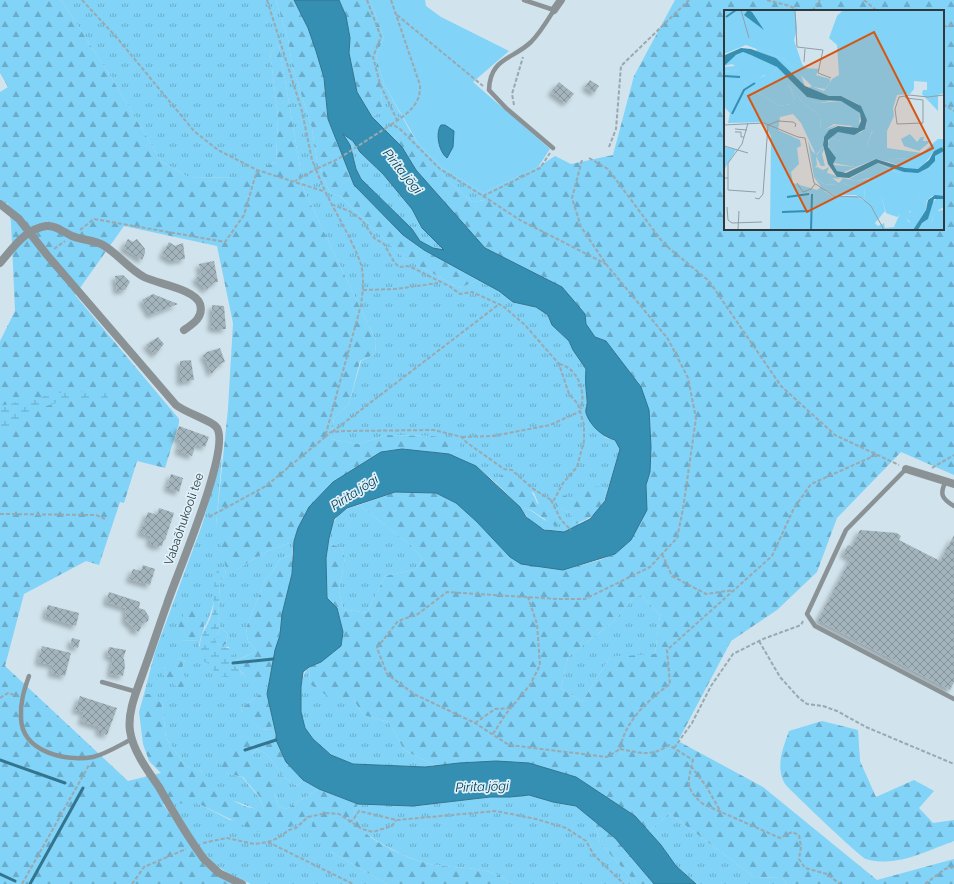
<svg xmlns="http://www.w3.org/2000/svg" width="954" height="884" viewBox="0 0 954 884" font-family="Raleway,sans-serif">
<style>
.grass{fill:url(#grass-tufts);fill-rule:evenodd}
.forest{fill:url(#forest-firs);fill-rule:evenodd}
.wetland{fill:url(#wetland-marsh)}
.park{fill:#81d3f7}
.water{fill:#348fb3;stroke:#33758f;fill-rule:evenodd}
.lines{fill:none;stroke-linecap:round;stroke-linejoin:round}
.stream{stroke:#33758f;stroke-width:3}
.building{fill:url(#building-cross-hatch);filter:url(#shadow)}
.path{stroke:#9aa8af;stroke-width:2;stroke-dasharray:4 2;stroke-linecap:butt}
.lane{stroke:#8a9296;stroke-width:4.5}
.street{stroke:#8a9296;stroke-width:8}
.labels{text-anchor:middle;stroke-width:3.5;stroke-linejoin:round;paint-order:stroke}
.street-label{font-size:12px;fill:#31383c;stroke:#def1fa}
.water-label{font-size:13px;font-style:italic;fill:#01394c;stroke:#def1fa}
.inset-river{fill:none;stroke:#348fb3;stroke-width:2}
.inset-road{fill:none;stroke:#919fa6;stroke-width:1}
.view{fill:#d65611;fill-opacity:0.15;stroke:#d65611;stroke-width:2}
.inset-edge{fill:none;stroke:#31383c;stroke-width:2}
</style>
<defs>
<pattern id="grass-tufts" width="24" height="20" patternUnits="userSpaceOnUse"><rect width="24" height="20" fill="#81d3f7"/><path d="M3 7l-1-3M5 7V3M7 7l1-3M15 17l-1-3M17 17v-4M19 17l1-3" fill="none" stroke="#6aacc9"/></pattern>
<pattern id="forest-firs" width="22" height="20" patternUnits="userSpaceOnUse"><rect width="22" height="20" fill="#81d3f7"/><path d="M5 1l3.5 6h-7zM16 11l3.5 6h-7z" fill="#6aacc9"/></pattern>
<pattern id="wetland-marsh" width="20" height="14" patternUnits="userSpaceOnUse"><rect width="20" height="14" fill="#81d3f7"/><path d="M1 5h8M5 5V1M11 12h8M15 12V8" fill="none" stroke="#6aacc9"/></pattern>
<pattern id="building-cross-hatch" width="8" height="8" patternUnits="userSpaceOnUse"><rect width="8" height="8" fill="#a3b4bc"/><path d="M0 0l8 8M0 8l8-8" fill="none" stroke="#85939a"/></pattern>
<filter id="shadow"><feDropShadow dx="-3.5" dy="3.5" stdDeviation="2" flood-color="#0004"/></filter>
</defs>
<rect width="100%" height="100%" fill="#d1e3ec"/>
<!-- grass -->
<g class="grass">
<path d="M61 0H276L288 39 292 65 312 128 317 161 330 193 340 196 404 258 460 288 480 279 499 291 513 302 536 307 548 315 552 325 569 341 573 350 586 369C585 385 588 397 586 413L606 438 615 440 620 449 607 492 602 487 573 500 564 495 561 509 571 513 574 524 580 522 576 527 570 528 564 532C543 532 531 524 520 507L530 510 546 521 534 493 501 475 496 483 476 466 449 454 460 449 432 436 387 435 358 444 331 439 334 418 349 404 361 361 375 354 376 341 304 190 279 45 270 52 278 118 276 162 238 178 188 177 161 161 108 72Z"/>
<polygon points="384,84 410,131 398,134 394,139 372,117 383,110 381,92"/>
<polygon points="343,133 353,141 360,152 383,174 412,209 422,228 445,251 433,248 420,241 412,229 361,179 356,169 350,145 344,137"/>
<polygon points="441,167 483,193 485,200 472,202 444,177"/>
<path d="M222 457 216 525 236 570 263 553 294 541 292 554 279 560 274 570 265 580 246 628 248 641 256 650C247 658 241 656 233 663L229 647H220L226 644 228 634 220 627 218 616 220 582 226 573 223 567C217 587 214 608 205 627L202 619 180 641 200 640 199 646 213 666 223 677H239L242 673 257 686 265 687 270 679 267 694H260L242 708 241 713 261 729 268 730 274 722 276 740 278 743 249 738 232 748 225 773 242 777 259 797 264 809H256L229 799 200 770 186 767 166 738 162 703 149 695 144 694 155 652 202 525ZM179 658 185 661 181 670 164 669Z"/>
<path d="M359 505 412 546 423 559 414 570 385 576 367 613 343 609 339 590 345 558 342 548 328 543C331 521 338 510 359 505Z"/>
<polygon points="641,595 660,615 655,655 610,657 582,702 561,688 568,657 613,622 635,596"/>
<path d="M309 667 310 684 354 700 363 715 389 722 404 750 434 765 425 767C401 765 377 768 354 764 338 762 312 742 305 728 301 722 301 712 301 704 301 691 300 677 309 667Z"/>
<polygon points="257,749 267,754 282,775 297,786 303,780 319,789 286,809 278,806 275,795 252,754"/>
<path d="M529 795 553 802 576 806 594 820 600 843 637 884H511C487 862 454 871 426 863 412 860 375 842 365 832 361 828 358 820 354 814L358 804 413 806 490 797H510Z"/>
<path d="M172 803H197L230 820 291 826 307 815 313 820 330 851 387 884H251C238 878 223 872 213 862 196 846 185 823 172 803Z"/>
<polygon points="669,813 754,877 782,878 787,884 696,884 676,866 661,845 649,832"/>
</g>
<!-- forest -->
<g class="forest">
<path d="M0 0H61L108 72 161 161 188 177 237 178 276 162 278 118 270 52 279 45 304 190 376 341 375 354 360 361 349 404 334 418 331 439 358 444 387 435 432 436 460 441V449L449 454 402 449 381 452 298 528 294 541 263 553 236 570 226 568 216 525 228 409 233 323 217 246 124 226 75 295 179 419V423L165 468 137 461 124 503 120 502 99 565 86 561 24 594 5 666 128 781 161 773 149 761 143 744 139 712 144 694H149L162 703 166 738 186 767C191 768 198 768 201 771 223 788 230 809 264 809L259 796 243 777 225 773 220 763C225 753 238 740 249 738 257 737 270 741 278 743L286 762 303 780 297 786 282 775 267 754 257 749 252 754 267 769 278 806 286 809 319 789 358 804 354 814C358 820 361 828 366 833 375 843 412 860 426 863 454 871 487 862 511 884H387L330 851 311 830 313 820 307 815 291 826 277 832H257L197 803 163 804 205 866 220 877 235 884H0V341L15 311 11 222 8 204 0 200V92L8 87 0 73Z"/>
<polygon points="276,0 294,0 308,28 316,51 324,78 328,119 354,185 403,235 424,250 480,279 460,288 404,258 340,196 330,193 317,161 312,128 292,65 288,39"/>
<polygon points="339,0 370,0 384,37 376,56 384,84 381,92 383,110 372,117 357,92 349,53 350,38 346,16"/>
<path d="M675 0H954V475L901 452 837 518 817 572 777 610 731 641 678 741 763 787 877 880 954 859V884H787L782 878 754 877 669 813 649 832 635 816 576 777 529 763 509 762 434 765 404 750 389 722 363 715 354 700 329 697 310 684 309 667 321 662 343 632 337 608 327 598 326 558 328 543 342 548 345 558 339 590 343 609 367 613 385 576 414 570 423 559 412 546 359 505 395 492 436 493 456 503 476 521 494 540 563 570 600 560 615 554 631 540 647 510 646 485 650 472 641 387 606 341 595 337 586 324 585 314 521 267 485 248 416 170 402 147 394 139 398 134 410 131 419 145 441 167 444 177 472 202 485 200 483 193 538 167 555 156 571 164 613 155 634 76ZM725 11H943V229H725ZM641 595 660 615 655 654 610 657 582 702 561 688 568 657 613 622 635 596Z"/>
<path d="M507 473C520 476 533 490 537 503L558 515 557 527 531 510 520 507 496 483 501 475Z"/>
<path d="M587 486 602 487 607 492C603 510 590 520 574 524L571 513 561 509 555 504 558 497 564 495 573 500Z"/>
<path d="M292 554V574L282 614 280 635 275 650 270 679 265 687 258 689 233 663C241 657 247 658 256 650L248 641 246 628 265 580 274 570 279 560Z"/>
<path d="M186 609C194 611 205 616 204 627 204 631 201 635 200 640L180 641 177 639V630Z"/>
<polygon points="220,627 228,634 226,644 220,647 215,640"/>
<path d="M179 658 185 661 181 670 187 680 186 686 178 688 162 674C165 666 172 662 179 658Z"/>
<polygon points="260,694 267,694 274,722 268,730 261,729 241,714 242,708"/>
<path d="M822 721 858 730 860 761 876 797 914 780 934 791 919 808 933 823 954 820V841C926 851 896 868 866 859 860 857 791 791 785 784 775 767 783 748 789 731Z"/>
<polygon points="594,820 615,838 654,884 637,884 600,843"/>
</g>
<!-- wetland -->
<g class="wetland">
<polygon points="107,391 108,398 102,400 71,398 31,411 10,428 0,430 0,406 63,392"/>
<path d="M223 567 226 573 220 582 218 616 220 627 215 640 220 647C232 647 236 651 233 663L242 673 239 677H223L214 673 213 666 201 660C197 632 205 635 212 613 216 599 212 584 217 570Z"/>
</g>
<!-- park -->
<polygon class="park" points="370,0 425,0 426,6 441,17 509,51 473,82 550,149 538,167 483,193 441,167 419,145 384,84 376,56 384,37"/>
<!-- water -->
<g class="water">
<path d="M294 0H339L346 16 350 38 349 53 357 92 372 117 402 147 416 170 485 248 562 287 585 314 586 324 595 337 606 341 641 387 649 410 651 447 650 472 646 485 647 510 631 540 615 554 563 570 521 564 510 557 476 521 456 503 436 493 395 492 347 508 334 519 329 538 326 558 327 598 337 608 343 632 341 646 321 662 309 667 303 672 301 687V712L305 728 313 739 331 755 353 764 425 767 459 763 496 761 529 763 576 777 635 816 661 845 676 866 696 884H654L615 838 576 806 553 802 529 795 510 797H490L413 806 358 804 319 789 303 780 286 762 276 740V734L267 694 275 650 280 635 282 614 292 574 294 541 298 528 309 507 333 482 381 452 402 449 449 454 476 466 520 507 526 517 544 530 564 532 590 519 605 501 620 449 615 440C603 437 590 426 586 413 585 409 588 404 587 400 586 387 585 383 586 369L573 350 569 341 552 325 548 315 536 307 513 302 499 291 424 250 403 235 354 185 328 119 324 78 316 51 308 28ZM343 134 353 141 360 152 383 174 412 209 422 228 444 250 433 248 420 241 412 229 361 179 356 169 350 145Z"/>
<path d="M441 125H445L454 131 453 147 447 158C439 152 435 133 441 125Z"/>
</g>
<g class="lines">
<!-- stream -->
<g class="stream">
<polyline points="233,663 273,659"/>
<polyline points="245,750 276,740"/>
<polyline points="0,760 65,783"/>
<polyline points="0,874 15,881"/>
<polyline points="30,884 83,788"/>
</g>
</g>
<!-- building -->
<g class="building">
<polygon points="590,80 599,86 594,93 585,87"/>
<polygon points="559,82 574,94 566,103 551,92"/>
<polygon points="128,239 133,242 137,239 145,249 145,253 142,260 123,248"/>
<polygon points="169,242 175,246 183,243 185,259 172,261 162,255"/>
<polygon points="214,261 218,282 213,283 206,290 195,279 201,274 199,264"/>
<polygon points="123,275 130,282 125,290 117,291 115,276"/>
<polygon points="153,294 178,304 150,315 142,300"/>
<polygon points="212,305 224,306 226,329 215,329 210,326 212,323"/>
<polygon points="158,337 164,344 155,355 146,345"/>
<polygon points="220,348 225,362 220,364 211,374 206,360 203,356 207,352"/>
<polygon points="191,360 194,380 180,382 180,361"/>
<polygon points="179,426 209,437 205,447 196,444 192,456 178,451 181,440 175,438"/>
<polygon points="171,474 183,478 179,492 167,488"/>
<polygon points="159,508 174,513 165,540 164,539 162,546 160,545 159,547 150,544 151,542 149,542 151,536 140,533 148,512 157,515"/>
<polygon points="860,530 897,533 901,536 899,540 940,561 954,535 954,682 950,690 818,620 851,558 843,554 848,545 852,547"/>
<polygon points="143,565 155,569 150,585 129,579 133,569 141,571"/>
<polygon points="109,592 140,602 139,608 145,610 149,617 148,621 142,624 139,632 132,629 133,627 125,620 126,608 106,602"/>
<polygon points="48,605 79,613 76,626 45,616"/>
<polygon points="72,638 80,640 78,648 70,646"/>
<polygon points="42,646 71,653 65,676 51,673 53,665 38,662"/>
<polygon points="109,647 126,650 123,659 124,659 125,666 123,676 110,674 113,657 107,656"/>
<polygon points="80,696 117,708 107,735 98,732 100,727 81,721 84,712 75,710"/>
</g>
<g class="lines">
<!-- path -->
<g class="path">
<polyline points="82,0 118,39 194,131 218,150 257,170 323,191"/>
<polyline points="267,0 302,111 312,160 316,169 295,181"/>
<polyline points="367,0 381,37 373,57 380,84 397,120"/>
<path d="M391 0 420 85C421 105 407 114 392 124"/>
<polyline points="767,0 790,6 799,11"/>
<polyline points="864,0 877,11"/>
<polyline points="812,11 820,0"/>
<polyline points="397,15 483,86"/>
<polyline points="943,27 954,24"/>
<polyline points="943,104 954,111"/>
<polyline points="514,105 512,94 523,57"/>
<polyline points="609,147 616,129 621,66 689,0"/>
<polyline points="589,158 608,169 664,244 709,281 781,386 835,435 899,465"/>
<path d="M582 160 572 198 581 227 606 264 668 339 688 378 696 418 683 509 677 538 650 567 585 599H558L447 592 418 614 398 621 377 648 387 674 414 694 475 723 509 745 607 757 620 749C625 721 648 700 670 684L667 650 772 556 794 508 811 484 876 455"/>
<polyline points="483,196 520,220 606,264"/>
<polyline points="80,230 94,219 225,242 244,215 257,170"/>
<polyline points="54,249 65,241"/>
<polyline points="363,290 396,289 438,283"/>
<path d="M559 364C578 368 586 392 581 409"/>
<polyline points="332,432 498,305"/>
<polyline points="325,437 331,432 345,431 434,430 462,437 466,442 504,469 512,470 532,488 551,500 554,500 563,483 577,467 584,441 584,425 578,404 569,394 559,364 525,325 503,306 472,292 460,294 449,286 413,268 407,266 399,267 394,262 384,244 374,238 362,220 349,211 333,205"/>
<polyline points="462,437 493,436 550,425 581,411"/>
<polyline points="932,468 954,455"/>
<polyline points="551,500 561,520 571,530"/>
<polyline points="0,514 96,515 105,519"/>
<path d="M209 517 266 486 325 437 361 305C363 290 365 273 359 259 347 228 327 201 316 169L338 159 392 124 400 129 440 169 483 196 540 168 550 153"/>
<polyline points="662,554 672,576 706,594 734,590"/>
<polyline points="759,641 780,677 799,698 807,704 823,706 837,711 866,727 954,764"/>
<polyline points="0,698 8,693 17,696"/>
<polyline points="475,723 495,709 511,708"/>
<polyline points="493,734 505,715 530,685 540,665 537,624 528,597"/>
<polyline points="674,748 692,723 711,686 733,654 763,639 801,625 803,621"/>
<path d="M620 749C641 753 651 757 669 745L693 760C688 782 684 788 703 804L780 838 792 832 799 835 801 847 799 859 805 868 827 874 840 884"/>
<polyline points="691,766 706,786 721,812"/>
<polyline points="349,822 353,820 359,811 397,820 496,811 536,819 566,828 586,841 594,855 624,884"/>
<polyline points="268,842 353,884"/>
<polyline points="203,843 227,838 254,844 268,842 278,838 289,830 296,828 308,817 327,813 339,814 362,829 373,832 392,826 396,820"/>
<polyline points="22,884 89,765"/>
<polyline points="132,884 144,867 186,849"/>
<polyline points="925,884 945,869 954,867"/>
</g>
<!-- lane -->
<g class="lane">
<path d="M524 0 554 10C547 21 540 33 531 42 512 60 490 58 489 90L506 108 553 148"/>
<polyline points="906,469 846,530 807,614 815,626 954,699"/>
<path d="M946 481C939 494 942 499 954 506"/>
<path d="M29 676C24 690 20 703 21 718 22 752 66 762 93 757 106 754 120 745 132 739"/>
<polyline points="102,682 137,692"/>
</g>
<!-- street -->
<g class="street">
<polyline points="554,10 561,0"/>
<path d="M0 204 19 219 47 255 176 405C186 413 213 421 217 428 231 450 176 576 167 604 159 626 152 648 144 670 138 688 127 711 130 731 133 751 148 771 159 787 173 812 187 836 204 859L219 873 242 884"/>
<path d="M0 263C13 248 25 229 46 226 56 225 63 232 72 236 82 240 94 240 103 245 118 254 129 269 144 277 158 284 195 289 200 304 204 317 193 324 184 330"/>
<polyline points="906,469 954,484"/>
</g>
</g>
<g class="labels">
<!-- street labels -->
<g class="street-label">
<text transform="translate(184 519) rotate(-71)" y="4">Vabaõhukooli tee</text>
</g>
<!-- water labels -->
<g class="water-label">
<text transform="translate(403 171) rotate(51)" y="5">Pirita jõgi</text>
<text transform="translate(354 492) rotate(-33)" y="5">Pirita jõgi</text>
<text transform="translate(482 786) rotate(-2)" y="5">Pirita jõgi</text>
</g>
</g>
<!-- overview -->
<g transform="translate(724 10)">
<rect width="220" height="220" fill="#d1e3ec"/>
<path d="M19 42 34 47 48 57 46 62 33 69 49 64 53 57 82 89 95 93 117 91 126 95 136 103 135 117 131 119 127 118 128 116 110 114 97 122 96 106 77 91 64 74 71 89 67 94 56 96 30 80 19 70 15 60 0 62V57L11 56 8 54 0 56 5 49ZM148 122 152 123 154 128 148 139H144L143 134ZM105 128 117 131 114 142 110 143 104 135ZM84 131 88 141 93 145 99 137 100 139 98 144 101 156H97L92 146 93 155 91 158 93 157 99 160 105 157 103 163 110 165 106 166V172L113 175 100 174 90 167ZM220 141V183L194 187 173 207 162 203 158 188 145 168 132 171 125 169 154 153 176 164 206 160 204 158 211 146ZM167 148 186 149 196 153 198 157 191 160 181 158 165 152ZM109 153 111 155 132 157 118 163 113 161ZM119 173 125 176 141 177 140 190 132 185H110L101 180ZM213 188 220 189V197L213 201 220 200V203L213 209 209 205 208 213H220V220H194L198 213 204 209 208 193ZM203 191 202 200 189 220H181V215L186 212 182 208 183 204Z" fill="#81d3f7"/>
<path d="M119 0H220V83L214 85V101L198 84 199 80H203V72L190 71V79L186 84 173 85 169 98 170 106 163 121V138L198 143 214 129H220V137L210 141 198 157 196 153 191 154 186 149 167 148 165 152 152 149 132 157 109 153 104 135 110 143 113 142V136L117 131 105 128 114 122 136 123 142 118 143 110 134 94 117 86H105L85 78 87 76 100 81 108 69 115 65 113 35 105 28 113 6ZM148 121 154 128 148 132V139H144L143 134ZM33 39 60 49 77 65 81 76 52 48 32 41ZM34 47 53 57 49 64 36 71 34 68 40 66 48 57 27 48ZM15 60 18 61 19 70 30 80 56 96 67 94 71 89 64 73 77 91 96 106 97 121 115 114 105 120 99 129V137L92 145 77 113 69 104 56 107 54 120 76 130 77 136 73 138 75 154 67 162 69 173 93 180 97 177 90 167 100 174 112 175 104 171 106 166 110 165 116 169 108 168 115 173 119 168 132 171 149 168 165 173 162 175 163 184 158 188 161 201 151 213 154 216 160 213 161 218 170 217 178 199 194 187 208 183H220V186H208L191 201H186L182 208 186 214 181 215V220H46L47 126 39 112 4 113 6 103 0 97V62ZM119 173 125 176 141 177 140 191 132 186H109L100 181 114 178ZM58 62 83 87 106 91 95 93 80 89 57 64ZM186 124 193 132 197 127H200L199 131H207L195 141 180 136 177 129ZM1 137 12 140 0 160V147ZM157 154 181 162 194 163 204 158 206 161 190 166 176 164ZM220 203V213L215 216 208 214 209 205 213 208Z" fill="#81d3f7" fill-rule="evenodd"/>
<path d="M0 0H71L73 19 70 30 78 54 81 58 95 59 92 65 106 69V72L101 79 89 77 60 49 22 35 0 44Z" fill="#81d3f7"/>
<path d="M24 0 28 2 40 20 20 5ZM17 38 27 39 52 48 81 76 105 86H117L137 96 143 110 141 119 130 125 114 122 104 130V137L112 148 109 154 113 161 122 163 152 149 181 158 194 159 205 150 210 141 218 137 220 141 211 146V151L204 158 194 163 180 162 154 153 125 168 113 167 104 154 99 135 100 127 105 120 114 116 134 118 137 111 136 103 117 91 97 90 83 87 53 57 27 45 19 42 12 45 0 56 1 45ZM211 185 220 186V189H210L204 209 198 213 194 220H189L202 200 204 190Z" fill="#348fb3"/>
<path class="inset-river" d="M2 7 12 0M0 66 16 67M8 104 20 80 31 73M63 187 85 184M58 202 85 201M87 220 88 184"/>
<path class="inset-road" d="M17 0 25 28M71 0 73 37 99 40 94 63 107 68M80 52 81 39M181 86 182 88 199 90V113L173 114 171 99 175 87 181 86 185 85 204 87 220 85M0 115 40 113 74 127 81 128 90 173 110 186 136 187 147 196 160 220M11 119 23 120M11 122H17V127H20M0 136 24 143M0 168H4V180L32 182M4 168V153L18 134 24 113M73 173 79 182 87 179 91 174M31 188 35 189 39 184 44 115 54 111 69 112 72 114 71 117M3 197 4 210 8 213 38 212M14 220 15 201"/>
<path class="view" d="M150 22 209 138 83 202 24 86Z"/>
<rect width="220" height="220" class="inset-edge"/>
</g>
</svg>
